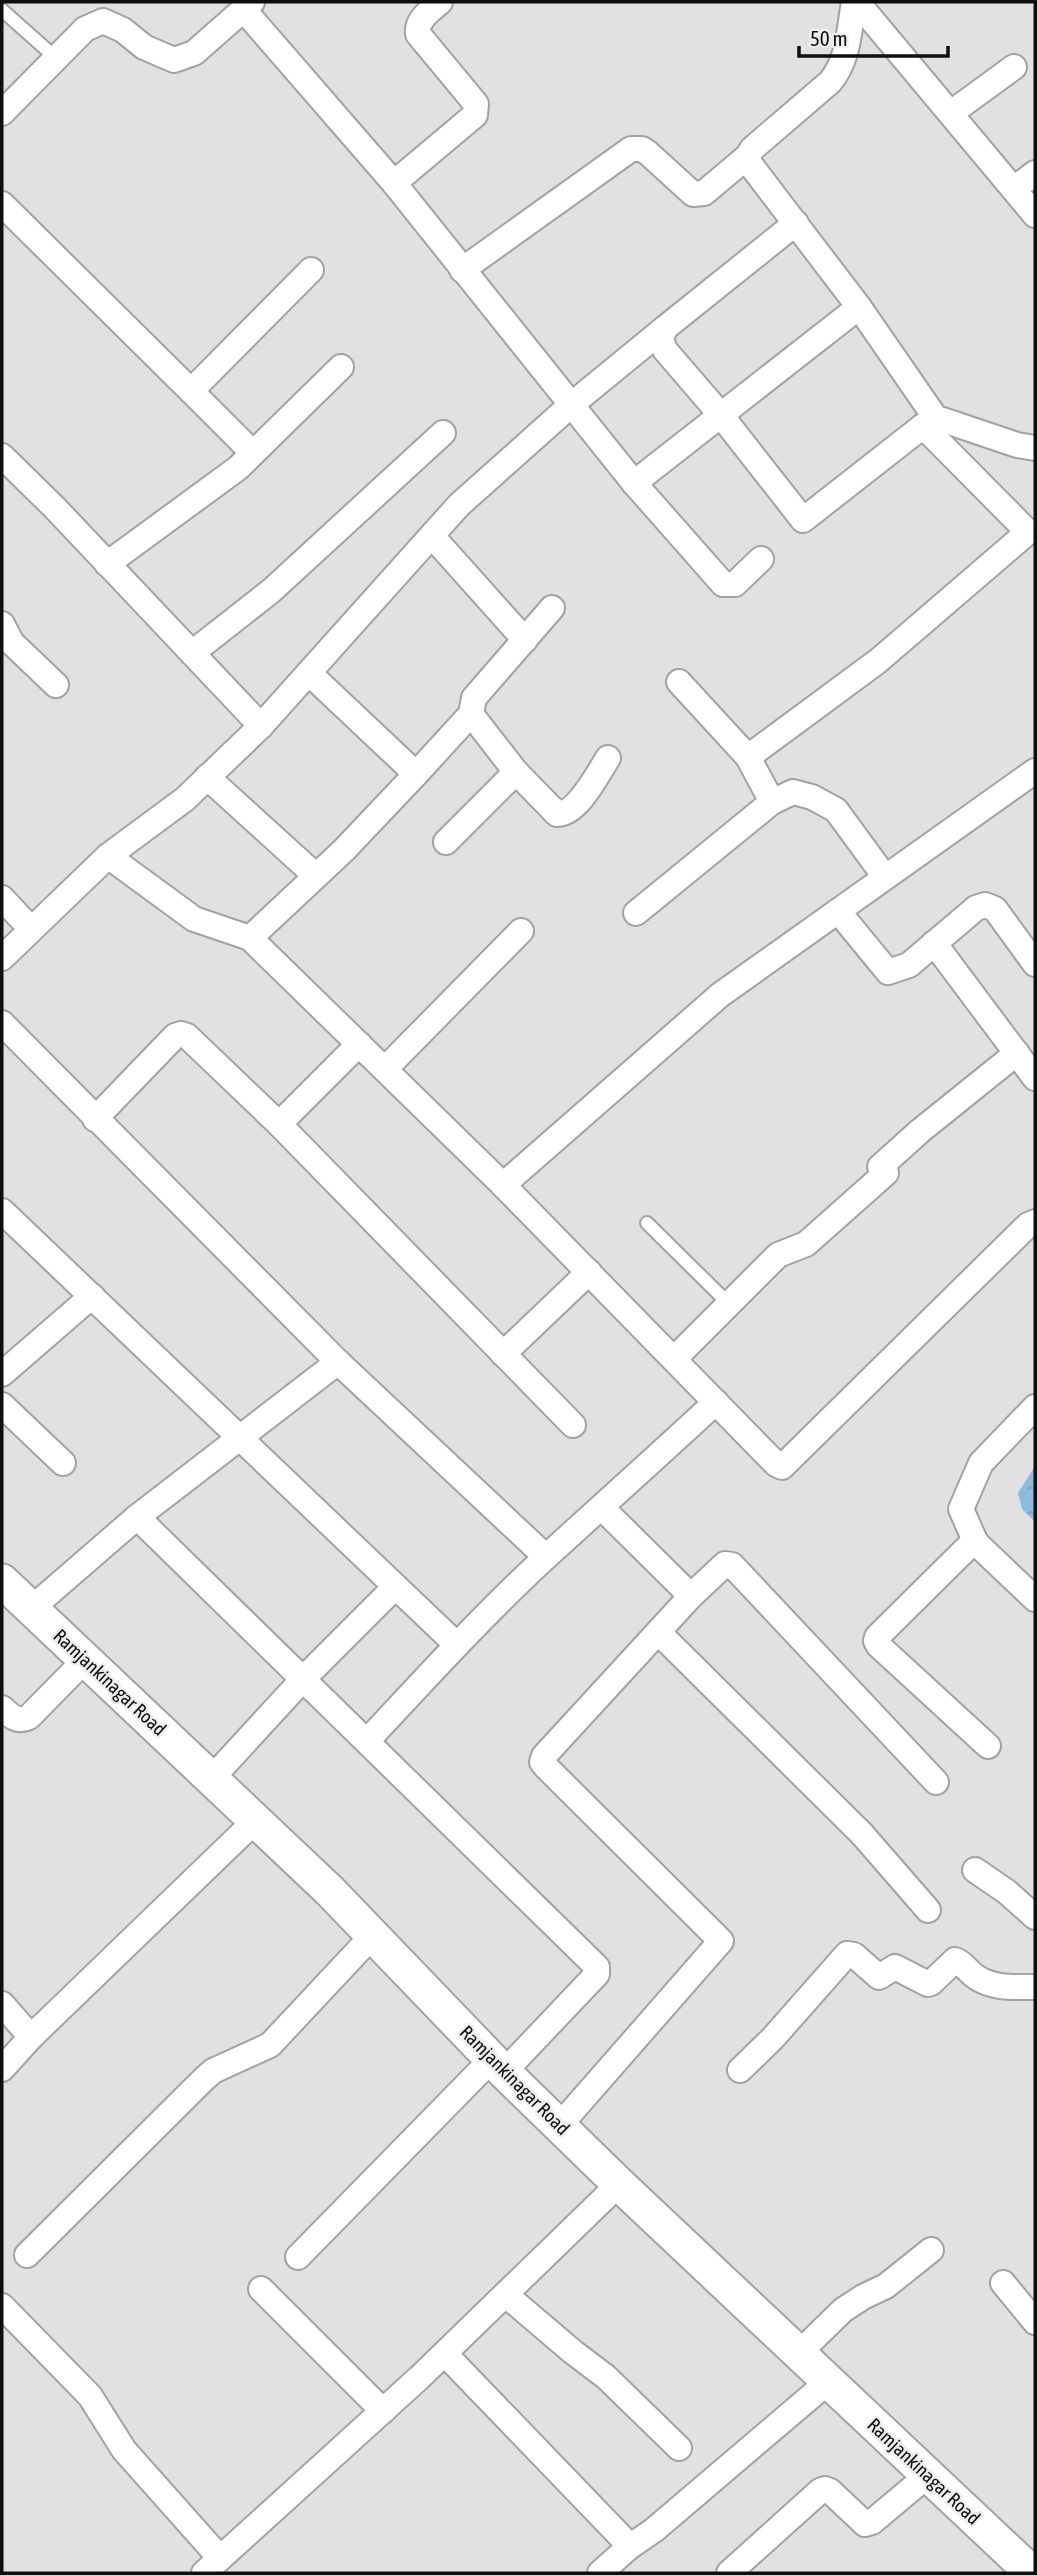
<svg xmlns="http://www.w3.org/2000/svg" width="1037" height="2575" viewBox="0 0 1037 2575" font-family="'Asap Condensed',sans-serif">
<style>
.water{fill:url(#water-ripples)}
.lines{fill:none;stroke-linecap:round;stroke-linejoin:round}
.lane-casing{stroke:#a3a1a3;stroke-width:16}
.street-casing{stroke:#a3a1a3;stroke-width:28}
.secondary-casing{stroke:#a3a1a3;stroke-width:37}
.lane{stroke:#fff;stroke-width:12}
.street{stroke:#fff;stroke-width:24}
.secondary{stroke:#fff;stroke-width:33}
.labels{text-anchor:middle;stroke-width:5;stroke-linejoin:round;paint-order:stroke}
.street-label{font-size:19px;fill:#0f0e0f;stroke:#f0edf0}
</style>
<defs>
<pattern id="water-ripples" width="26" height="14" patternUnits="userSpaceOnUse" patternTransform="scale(1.75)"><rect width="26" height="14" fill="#8ebbdb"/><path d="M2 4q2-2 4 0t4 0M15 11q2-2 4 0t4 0" fill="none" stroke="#79a0bb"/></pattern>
</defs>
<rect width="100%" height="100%" fill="#e3e0e3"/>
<!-- water -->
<polygon class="water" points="1035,1466 1035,1522 1022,1509 1018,1493"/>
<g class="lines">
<!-- lane casing -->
<g class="lane-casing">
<g id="lane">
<polyline points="2,10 56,58"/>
<polyline points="647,1223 729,1304"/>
</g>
</g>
<!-- street casing -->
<g class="street-casing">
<g id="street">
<path d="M854 2C849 29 849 60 830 82L752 149 748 156 750 164 859 307 937 420"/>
<polyline points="857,2 1035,215"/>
<polyline points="243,9 394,183 634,483 723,584 735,584 761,559"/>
<polyline points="2,113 85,29 103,21 123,30 144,47 174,60 194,53 252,2"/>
<polyline points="951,113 1014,67"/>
<path d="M394 183 475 115 476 104 418 34C416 20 430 11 440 2"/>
<polyline points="1014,189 1035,173"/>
<polyline points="2,204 191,391 311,270"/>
<polyline points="462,270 631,149 642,149 648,153 693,194 704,193 748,156"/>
<polyline points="191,391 253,453"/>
<polyline points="923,426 943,420 1017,445 1035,448"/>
<polyline points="2,456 55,508 261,726"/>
<polyline points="634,483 859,307"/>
<polyline points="432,536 525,640"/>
<polyline points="107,564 238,468 341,367"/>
<polyline points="2,624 12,643 56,685"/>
<polyline points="192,653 271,591 443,433"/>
<polyline points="310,674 416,774"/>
<polyline points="679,682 748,757 878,661 1028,532 923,426 803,520 720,414 665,350 661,339 665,328 796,223"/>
<path d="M471 714 516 772 557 814C578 814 597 775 608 758"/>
<polyline points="748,757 772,802"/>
<polyline points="207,777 316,876"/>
<polyline points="446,842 516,772"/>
<polyline points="108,856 185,799 261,726 459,505 571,405 665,328"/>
<polyline points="2,898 31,929"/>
<polyline points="838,911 888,972 909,965 976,908 985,905 995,909 1035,964"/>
<polyline points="636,913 772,802 793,792 812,797 836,810 885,877"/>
<polyline points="250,938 344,850 416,774 471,714 474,698 552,608"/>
<polyline points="934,943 1035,1078"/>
<polyline points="2,958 108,856 194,919 250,938 503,1185 776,1464 782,1467 1028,1225 1035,1222"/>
<polyline points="2,1023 338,1362 546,1557"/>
<polyline points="385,1069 521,931"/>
<polyline points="95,1119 175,1036 181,1034 187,1036 279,1124 573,1425"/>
<polyline points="279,1124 359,1044"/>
<polyline points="880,1167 920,1131 1017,1053"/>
<polyline points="503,1185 720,995 1035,771"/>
<polyline points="2,1211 457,1645"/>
<polyline points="503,1354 589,1272"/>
<polyline points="674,1359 778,1255 806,1244 886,1173"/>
<polyline points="2,1374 92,1296"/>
<polyline points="2,1405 63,1463"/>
<polyline points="602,1508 691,1596"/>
<polyline points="137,1517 597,1967 597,1974 504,2072"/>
<polyline points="976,1543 961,1509 981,1463 1035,1407"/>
<polyline points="32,1608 137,1517 338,1362"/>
<polyline points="659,1633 862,1834 928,1910"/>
<path d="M2 1708C11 1716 17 1723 29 1717L86 1659"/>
<path d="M368 1740C426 1678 484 1614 546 1557 603 1505 660 1454 716 1402"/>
<polyline points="988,1746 879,1646 876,1641 877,1637 970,1545 976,1543 1035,1599"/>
<polyline points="212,1778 304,1678 394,1588"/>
<polyline points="975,1870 1007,1892 1035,1917"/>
<polyline points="2,2004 31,2037"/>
<polyline points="2,2069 31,2037 256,1820"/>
<path d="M740 2070 773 2038 847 1954 854 1955 879 1977 895 1967 928 1984 931 1983 955 1960C964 1963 968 1972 976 1977 994 1989 1014 1987 1035 1987"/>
<polyline points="560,2125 721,1941 546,1767 542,1762 544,1756 691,1596 725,1564 732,1565 936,1782"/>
<polyline points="27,2255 204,2079 213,2071 270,2045 373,1935"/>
<polyline points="298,2257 492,2059"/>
<polyline points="1003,2283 1035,2322"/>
<polyline points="261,2289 383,2411"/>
<polyline points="506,2295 573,2352 606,2377 679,2448"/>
<polyline points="2,2306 90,2396 124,2450 220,2558"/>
<polyline points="799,2353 843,2310 863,2297 886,2286 931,2250"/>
<polyline points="445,2354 627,2543 628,2548 600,2573"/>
<polyline points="628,2548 654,2530 829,2381"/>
<polyline points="204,2573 420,2377 619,2184"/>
<polyline points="729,2573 820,2491 825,2489 830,2491 865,2524 872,2522 928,2475"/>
</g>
</g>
<!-- secondary casing -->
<g class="secondary-casing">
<polyline id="secondary" points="2,1581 330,1891 504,2072 619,2184 1032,2573"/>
</g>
<!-- lane -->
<use href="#lane" class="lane"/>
<!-- street -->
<use href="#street" class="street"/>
<!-- secondary -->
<use href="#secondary" class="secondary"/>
</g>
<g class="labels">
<!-- street labels -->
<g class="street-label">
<text transform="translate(110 1682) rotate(43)" y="7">Ramjankinagar Road</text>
<text transform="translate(515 2080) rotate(45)" y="7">Ramjankinagar Road</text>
<text transform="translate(924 2471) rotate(43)" y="7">Ramjankinagar Road</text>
</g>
</g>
<!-- border -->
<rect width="1037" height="2575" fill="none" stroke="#0f0e0f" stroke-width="7"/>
<!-- scale -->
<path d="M799 46v10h149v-10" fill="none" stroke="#0f0e0f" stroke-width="3.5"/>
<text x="810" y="46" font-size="21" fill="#0f0e0f" stroke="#f0edf0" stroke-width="5" paint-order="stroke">50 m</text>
</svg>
